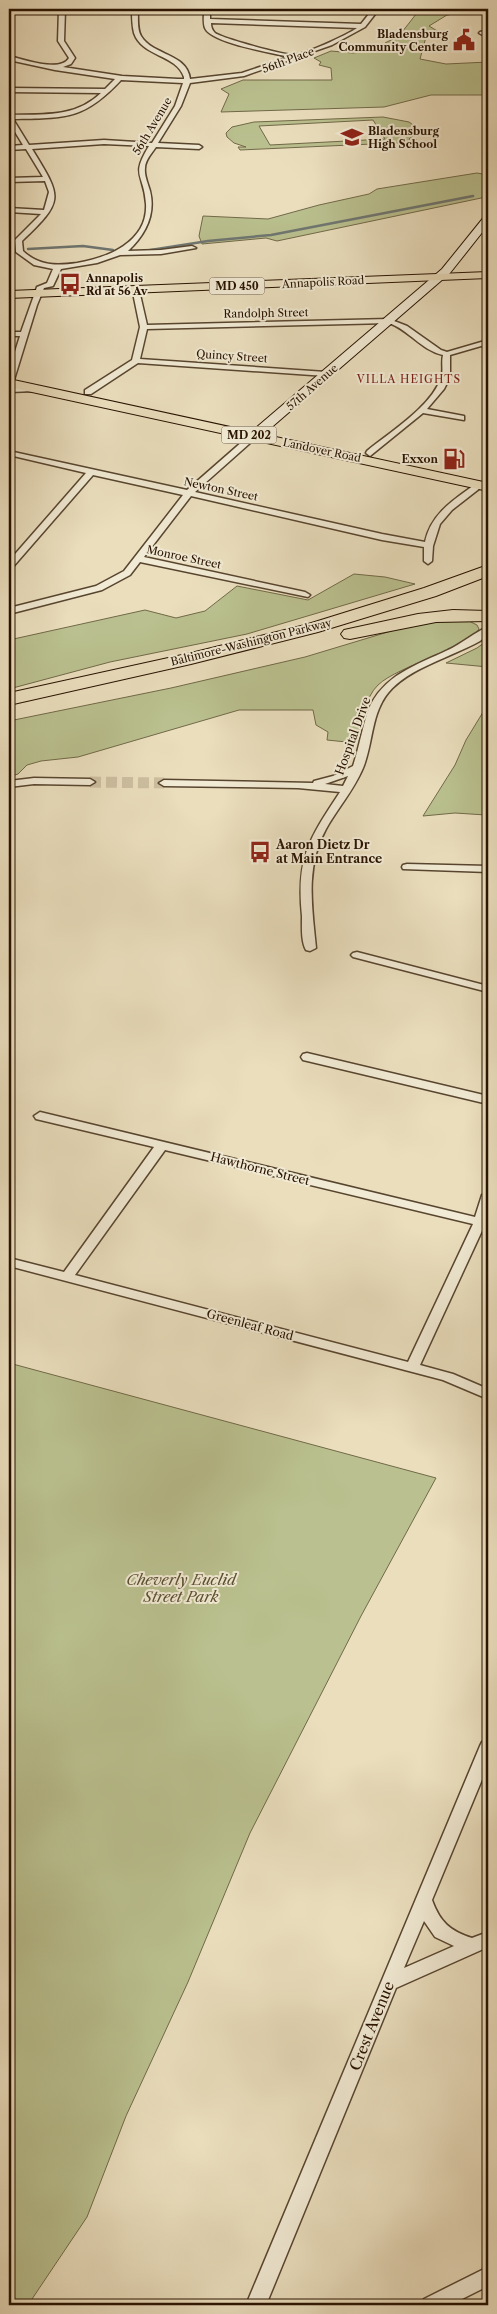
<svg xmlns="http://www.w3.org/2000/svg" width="497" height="2314" viewBox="0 0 497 2314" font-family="'Libre Caslon Text',serif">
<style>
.green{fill:#bac08f;stroke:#716948;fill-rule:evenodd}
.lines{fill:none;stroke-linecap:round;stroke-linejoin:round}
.stream{stroke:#6e7671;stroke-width:2.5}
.street-tunnel{stroke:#cdbfa1;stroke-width:11;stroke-dasharray:11 5;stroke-linecap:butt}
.street-casing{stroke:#58452f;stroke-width:3}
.secondary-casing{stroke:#281200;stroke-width:2}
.primary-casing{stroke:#281200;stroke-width:2}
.highway-casing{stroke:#281200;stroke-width:2}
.street{fill:#f1ead4;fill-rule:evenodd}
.secondary{fill:#f1ead4;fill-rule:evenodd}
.primary{fill:#eadebd;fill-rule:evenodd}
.highway{fill:#eadebd;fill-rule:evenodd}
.labels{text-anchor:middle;stroke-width:4;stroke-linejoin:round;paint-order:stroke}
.far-poi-label{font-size:11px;font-weight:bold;fill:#281200;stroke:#f1ead4;text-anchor:end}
.far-street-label{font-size:11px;fill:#281200;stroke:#f1ead4}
.shield{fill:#f1ead4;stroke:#645340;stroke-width:1}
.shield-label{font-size:11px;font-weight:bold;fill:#281200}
.far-neighbourhood-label{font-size:11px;letter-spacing:1px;fill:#7a1f14;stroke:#f1ead4}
.street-label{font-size:12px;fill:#281200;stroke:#f1ead4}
.poi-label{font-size:12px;font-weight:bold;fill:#281200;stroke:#f1ead4;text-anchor:start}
.near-park-label{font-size:15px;font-style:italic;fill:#5b4f32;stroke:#f1ead4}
.near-street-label{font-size:15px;fill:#281200;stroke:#f1ead4}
</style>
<rect width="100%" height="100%" fill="#eadebd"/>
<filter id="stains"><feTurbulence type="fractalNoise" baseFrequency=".004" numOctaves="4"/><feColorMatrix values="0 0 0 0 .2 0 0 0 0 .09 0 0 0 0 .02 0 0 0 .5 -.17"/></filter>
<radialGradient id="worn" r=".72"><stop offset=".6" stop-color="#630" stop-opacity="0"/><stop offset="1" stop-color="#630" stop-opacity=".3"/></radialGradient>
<!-- green -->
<g class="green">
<polygon points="420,9 470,9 469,12 447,15 429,26 439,32 426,37 420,59 446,64 488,62 488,95 431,95 384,107 221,112 229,94 221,89 243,80 332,80 331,68 319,65 321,62 314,58 331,51 353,53 386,49 389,46 385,43 399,36"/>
<path d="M383 117 409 122 416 127V134L409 139H416L417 142 240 150 238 147H246L234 143 227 137 226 133 232 127 254 122ZM373 120 385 139 270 145 259 126Z"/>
<polygon points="477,173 488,175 486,197 277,241 266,238 202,244 199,236 203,216 268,219 319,205 369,194 377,189"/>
<polygon points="354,574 385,577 415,584 247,634 110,662 9,689 9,640 145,610 176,618 205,611 237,586 308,600"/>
<path d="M431 619H465L477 625 479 629C469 649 399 665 378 685 365 697 360 726 356 743L327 740 328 732 316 725 313 710H239L78 757 41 761 27 765 18 774 9 777V721L171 688 305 657Z"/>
<polygon points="488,640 488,667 446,663 477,648"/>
<polygon points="488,704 488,812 486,815 455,813 423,816 455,765 466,740"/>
<polygon points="9,1363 436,1478 361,1616 250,1833 188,1982 126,2116 87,2217 28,2305 9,2305"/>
</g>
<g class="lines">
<!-- stream -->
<g class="stream">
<polyline points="28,249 83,246 113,250"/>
<polyline points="9,251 13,250"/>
<polyline points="144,251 208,241 271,235 473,196"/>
</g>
<!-- street-tunnel -->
<polyline class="street-tunnel" points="90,782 164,783"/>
<!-- street casing -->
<g class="street-casing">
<g id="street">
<path d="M59 9H65L64 41 75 58 71 64 63 67 122 76 178 79H184V77C176 54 142 57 134 33 132 25 132 17 132 9H138C138 18 137 29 141 36 153 56 187 53 190 79L242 73 289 57C273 53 211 43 205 28 203 23 204 15 204 9H210V19L361 24 373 9H379L365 27 332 45 244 76 190 83 181 106 158 143 199 145 202 147 199 149 156 147C152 153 145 160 145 168 144 175 148 184 150 191 156 215 145 235 128 251L161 250 192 246 196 248 161 254 120 255 97 263 61 269 53 286 44 288 37 305 13 383 9 385V371L20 336H9V332H21L37 287 47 283 53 269 34 265 16 252 15 240 41 214 9 212V208L44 210 49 192 45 181 9 182V178L43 177 26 149 9 150V146L23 145 9 122V115C43 114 75 118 101 93L9 92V88L105 89 115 79 55 70 9 60V56C23 59 60 73 69 58L58 41ZM211 23 357 28C347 35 304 55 293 55 281 54 224 39 215 33 212 30 211 27 211 23ZM121 80 183 83 175 106 152 143 104 140 29 145 13 119C65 118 84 120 121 80ZM104 144 149 146C130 177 144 173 146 204 148 242 107 258 77 263 56 266 39 266 23 251L22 241C65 200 62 198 32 149Z"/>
<polygon points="488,30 488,38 479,33 480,32"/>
<path d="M132 288 139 290 147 325 389 319 407 326 441 350 447 352 488 340V344L450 355V377L444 389 427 409 464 416V420L423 413 370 456 366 453 367 451C390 432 431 407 441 378 444 371 441 363 443 355 421 350 409 330 389 323L147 329 140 359 326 372 330 374 326 376 138 363 91 394H85V390L132 360 140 327Z"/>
<polygon points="40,387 41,389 37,391 9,392 9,388"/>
<path d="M251 434 258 436 195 492 382 534 425 542C431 513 455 499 477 483L484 485 452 510 440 524 433 546 432 561 428 564 424 561V547L382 540 191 496 144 557 305 592 310 595 308 597 140 562 130 575 102 590 9 614V608L96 586 124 571 183 495 93 475 12 568 9 569V561L86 473 9 455V451L187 490Z"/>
<path d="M488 627V634L480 641C452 657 408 668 388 693 371 714 373 744 363 768 354 790 337 809 326 829 305 867 312 907 316 948L310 951 306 950C301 941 302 927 302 916 296 858 309 839 340 792L298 788 164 786 159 783 164 780 313 783 314 781 333 776 353 766C359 748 362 729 368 711 382 675 417 665 448 650 460 645 478 630 488 627ZM348 776 343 786 325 784Z"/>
<polygon points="34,778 90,779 95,782 90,785 34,784 9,787 9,781"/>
<polygon points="407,864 488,866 488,872 403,869 402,867 403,865"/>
<polygon points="357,952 488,986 488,992 353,957 351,955 353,953"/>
<polygon points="307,1053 488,1096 488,1104 303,1060 301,1057 303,1054"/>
<path d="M40 1112 475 1217 482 1195 488 1191 486 1222 420 1365 453 1374 488 1389V1399L443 1380 9 1266V1258L64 1272 154 1147 36 1119 34 1116ZM165 1150 473 1224 408 1362 75 1275Z"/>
<path d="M488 1740V1765L432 1900C440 1922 450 1931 472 1938L488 1932V1947L396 1988 266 2305H246L480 1746 482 1742ZM424 1921 435 1937 454 1946 404 1968Z"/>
<polygon points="488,2267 488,2286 450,2305 421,2305 424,2299"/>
</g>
</g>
<!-- secondary casing -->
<g class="secondary-casing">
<polygon id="secondary" points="488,216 488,225 450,273 258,439 250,439 248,436 250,433 442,269 484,217"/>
</g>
<!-- primary casing -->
<g class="primary-casing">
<g id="primary">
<polygon points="488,272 488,278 9,298 9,291"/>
<polygon points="9,379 488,483 488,491 9,387"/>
</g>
</g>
<!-- highway casing -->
<g class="highway-casing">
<g id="highway">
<polygon points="488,565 488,576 436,596 318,632 191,664 9,705 9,693 191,653 305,625 424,588"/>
<polygon points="453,610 488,611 488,621 436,622 350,639 344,638 341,634 344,630 418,614"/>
</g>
</g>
<!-- street -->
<use href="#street" class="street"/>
<!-- secondary -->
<use href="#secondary" class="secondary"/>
<!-- primary -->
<use href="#primary" class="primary"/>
<!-- highway -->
<use href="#highway" class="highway"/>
</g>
<!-- icons -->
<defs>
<g id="civic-bare" transform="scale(1.725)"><path d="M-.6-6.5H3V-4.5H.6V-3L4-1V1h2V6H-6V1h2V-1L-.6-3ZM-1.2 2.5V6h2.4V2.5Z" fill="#8f2418" stroke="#f1ead4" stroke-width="2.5" paint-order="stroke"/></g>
<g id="school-bare" transform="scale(1.725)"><path d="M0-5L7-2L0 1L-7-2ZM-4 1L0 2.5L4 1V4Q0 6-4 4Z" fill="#8f2418" stroke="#f1ead4" stroke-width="2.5" paint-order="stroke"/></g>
<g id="bus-bare" transform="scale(1.725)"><path d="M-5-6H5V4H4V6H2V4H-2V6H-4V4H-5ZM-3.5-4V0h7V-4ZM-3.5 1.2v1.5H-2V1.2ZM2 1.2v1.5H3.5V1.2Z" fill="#8f2418" stroke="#f1ead4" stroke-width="2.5" paint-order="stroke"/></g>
<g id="fuel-bare" transform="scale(1.725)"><path d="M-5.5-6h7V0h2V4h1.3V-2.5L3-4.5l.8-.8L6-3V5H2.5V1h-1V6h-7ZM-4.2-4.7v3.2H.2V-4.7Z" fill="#8f2418" stroke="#f1ead4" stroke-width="2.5" paint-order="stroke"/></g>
</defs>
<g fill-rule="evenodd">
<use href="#civic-bare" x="464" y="40"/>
<use href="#school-bare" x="352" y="137"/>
<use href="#bus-bare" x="70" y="284"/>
<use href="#fuel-bare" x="454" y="459"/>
<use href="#bus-bare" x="260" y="852"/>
</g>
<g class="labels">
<!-- far-poi labels -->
<g class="far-poi-label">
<text x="448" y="38">Bladensburg<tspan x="448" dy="13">Community Center</tspan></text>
<text x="368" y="135" text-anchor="start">Bladensburg<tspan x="368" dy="13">High School</tspan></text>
<text x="86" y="282" text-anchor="start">Annapolis<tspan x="86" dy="13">Rd at 56 Av</tspan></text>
<text x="438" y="463">Exxon</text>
</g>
<!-- far-street labels -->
<g class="far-street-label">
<text transform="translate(288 60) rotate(-20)" y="4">56th Place</text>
<text transform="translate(152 126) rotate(-59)" y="4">56th Avenue</text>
<text transform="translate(323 282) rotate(-3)" y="4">Annapolis Road</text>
<text transform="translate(266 313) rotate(-1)" y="4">Randolph Street</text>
<text transform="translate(232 356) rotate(4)" y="4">Quincy Street</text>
<text transform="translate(312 387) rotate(-41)" y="4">57th Avenue</text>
<text transform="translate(322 450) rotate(12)" y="4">Landover Road</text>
<text transform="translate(221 489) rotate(12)" y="4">Newton Street</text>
<text transform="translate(184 557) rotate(12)" y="4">Monroe Street</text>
<text transform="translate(251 642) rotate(-14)" y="4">Baltimore-Washington Parkway</text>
</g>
<!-- shield labels -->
<g class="shield">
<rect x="209.5" y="277.5" width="55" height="17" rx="4"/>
<rect x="221.5" y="426.5" width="55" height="17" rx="4"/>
</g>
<g class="shield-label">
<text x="237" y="290">MD 450</text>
<text x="249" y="439">MD 202</text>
</g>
<!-- far-neighbourhood labels -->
<g class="far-neighbourhood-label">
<text x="409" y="383">VILLA HEIGHTS</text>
</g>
<!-- street labels -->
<g class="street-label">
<text transform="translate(353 736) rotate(-70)" y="4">Hospital Drive</text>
<text transform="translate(260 1169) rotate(14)" y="4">Hawthorne Street</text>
<text transform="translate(250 1325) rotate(15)" y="4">Greenleaf Road</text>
</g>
<!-- poi labels -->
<g class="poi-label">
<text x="276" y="849">Aaron Dietz Dr<tspan x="276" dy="14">at Main Entrance</tspan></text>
</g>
<!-- near-park labels -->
<g class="near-park-label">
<text x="181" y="1585">Cheverly Euclid<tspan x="181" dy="17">Street Park</tspan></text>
</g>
<!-- near-street labels -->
<g class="near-street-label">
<text transform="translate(372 2026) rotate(-68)" y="5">Crest Avenue</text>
</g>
</g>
<!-- margin -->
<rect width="497" height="2314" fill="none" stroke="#eadebd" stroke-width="30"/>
<rect x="10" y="10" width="477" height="2294" fill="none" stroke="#281200" stroke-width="2.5"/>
<rect x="15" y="15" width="467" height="2284" fill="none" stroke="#281200"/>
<rect width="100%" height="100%" filter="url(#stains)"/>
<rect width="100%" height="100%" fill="url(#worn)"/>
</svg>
